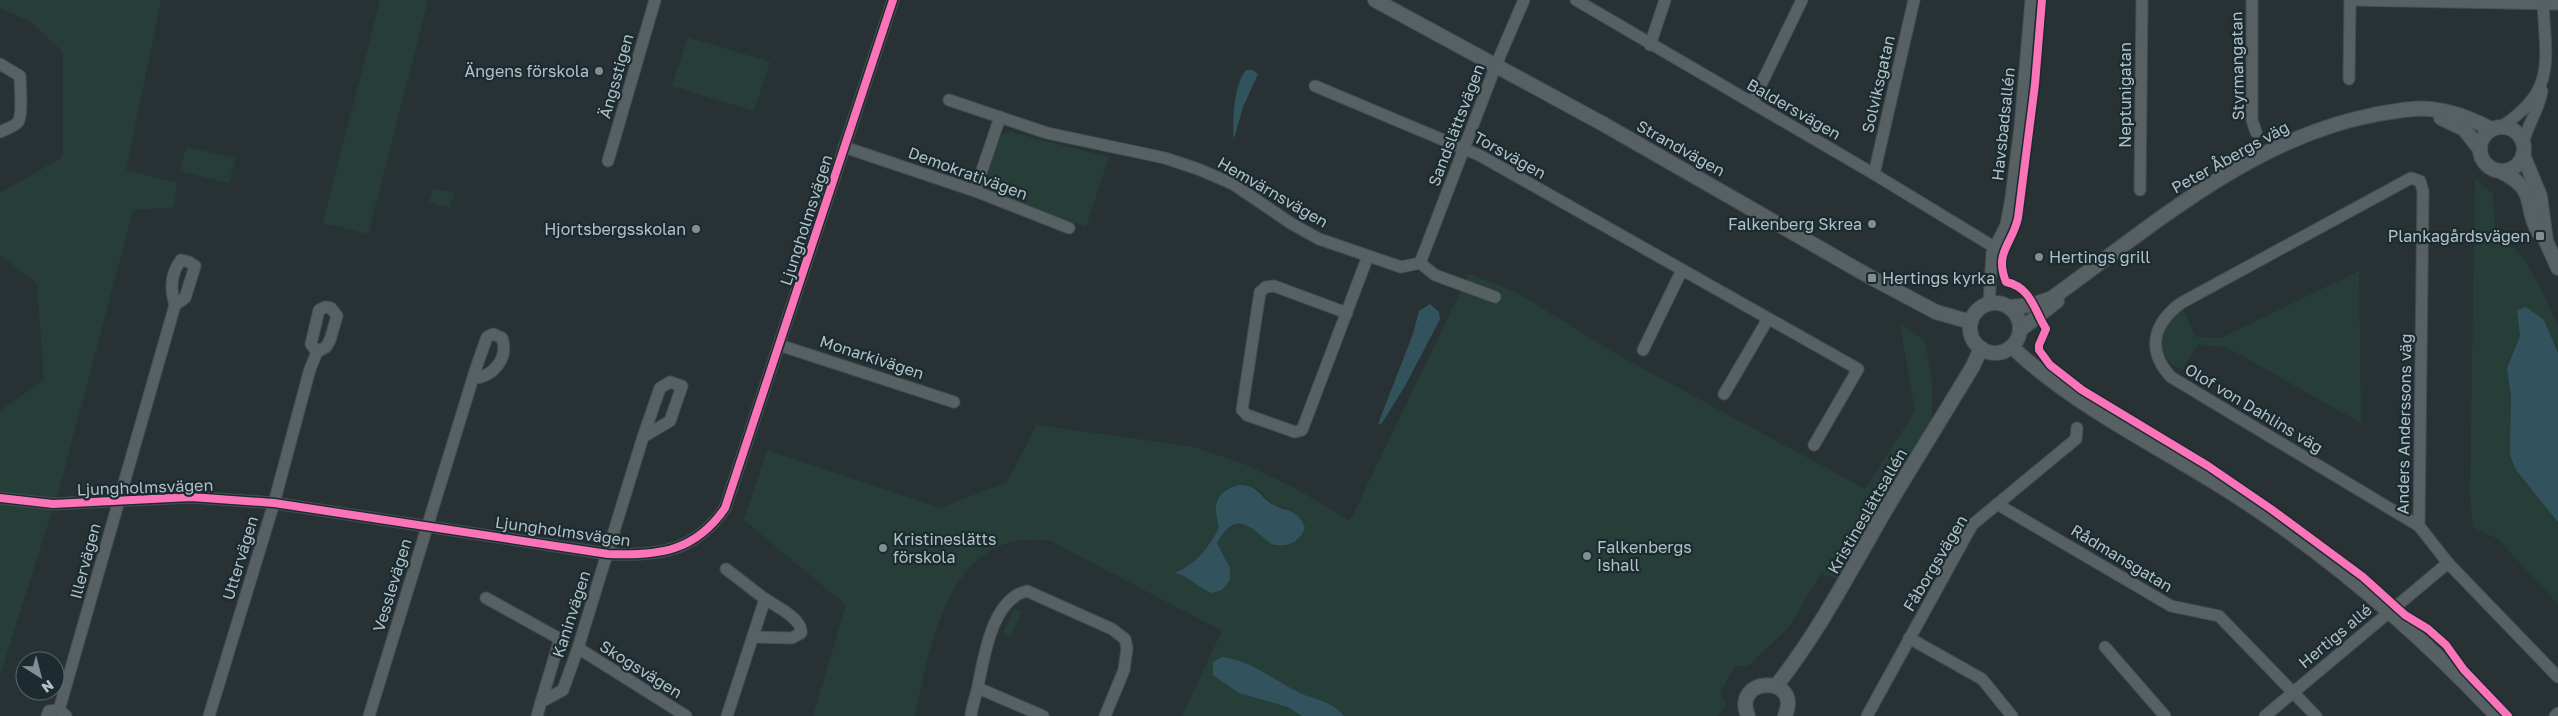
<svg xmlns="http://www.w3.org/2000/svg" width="2558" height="716" viewBox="0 0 2558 716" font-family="'Golos Text',sans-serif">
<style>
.green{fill:#273e38;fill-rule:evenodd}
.water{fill:#32535d}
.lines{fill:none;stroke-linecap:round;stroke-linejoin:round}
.minor-casing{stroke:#464d50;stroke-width:13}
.tertiary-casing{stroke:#464d50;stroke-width:16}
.minor{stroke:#576063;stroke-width:11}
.tertiary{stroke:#576063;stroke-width:14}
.cycleway-casing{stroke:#1b2b30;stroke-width:11}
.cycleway{stroke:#fb73b8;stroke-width:8}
.poi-dot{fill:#818f94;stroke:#1b2b30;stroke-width:2}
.labels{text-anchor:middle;stroke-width:4.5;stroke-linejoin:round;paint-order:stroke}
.street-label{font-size:16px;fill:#b1c1c7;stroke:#1b2b30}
.poi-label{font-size:16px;fill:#b1c1c7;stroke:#1b2b30;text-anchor:end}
</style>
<rect width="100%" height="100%" fill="#283235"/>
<!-- green -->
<g class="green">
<polygon points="0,0 161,0 126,170 177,183 174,207 133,210 60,486 0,675 0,411 44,380 37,283 0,255 0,193 63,157 63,52 31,22 0,8"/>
<polygon points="380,0 428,0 368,234 323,223"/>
<polygon points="688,37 770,62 754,111 672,86"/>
<path d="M1010 132 1109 157 1086 227 995 193C979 179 996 152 1001 135Z"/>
<polygon points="186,147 235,158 229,183 180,171"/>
<polygon points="2475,179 2493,194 2495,231 2522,256 2537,282 2558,325 2558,353 2544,320 2520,336 2507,368 2511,397 2558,522 2558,604 2498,539 2473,527 2470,496"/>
<polygon points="433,188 454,193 450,208 429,202"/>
<path d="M2359 271 2361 423 2228 348 2198 344 2182 370 2171 364 2161 349C2163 330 2167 320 2182 308L2196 337 2221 338Z"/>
<path d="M1469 274 1516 292 1618 355 1865 489 1915 411 1900 324 1925 341 1932 382V427L1839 579 1821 574 1789 627 1748 666H1735L1720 693 1726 705 1717 716H1182L1222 631 1049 540C1036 540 1023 539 1011 542 942 560 928 658 915 716H813L846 605 744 520 767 450 940 508 1007 482 1037 425 1194 447 1244 464 1295 488 1350 521ZM1240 485 1257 489 1274 505 1286 508 1265 539C1248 517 1230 521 1217 543L1230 568 1212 593C1198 589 1190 578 1176 572 1197 564 1208 547 1219 528 1213 506 1214 491 1240 485Z"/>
<polygon points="1014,609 1022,612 1010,637 1003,633"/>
</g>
<!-- water -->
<g class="water">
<path d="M1246 70H1253L1258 74 1243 107 1234 139C1232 121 1234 84 1246 70Z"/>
<polygon points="1430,304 1439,312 1440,319 1405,386 1382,423 1378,424 1413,334 1419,311"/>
<polygon points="2526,307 2544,320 2558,353 2558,522 2516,470 2510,455 2511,397 2507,368 2520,336 2517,310"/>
<path d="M1240 485C1259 486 1258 495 1272 504 1285 512 1299 509 1305 528 1299 543 1287 548 1271 544 1251 527 1236 509 1217 543L1230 568V580L1222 590 1212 593C1197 588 1191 577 1175 573 1196 564 1208 548 1219 528 1213 506 1214 491 1240 485Z"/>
<path d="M1222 657C1253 661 1273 680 1300 693 1315 700 1332 701 1344 716H1302L1288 707 1239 693 1213 675V662Z"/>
</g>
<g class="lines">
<!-- minor casing -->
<g class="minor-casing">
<g id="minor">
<polyline points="1576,0 1874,174 1994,247"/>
<polyline points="2252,0 2252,120 2256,132"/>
<polyline points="2350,0 2558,4"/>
<polyline points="1650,45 1665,0"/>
<path d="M0 64 20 76C20 86 23 115 18 122 14 127 6 129 0 132"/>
<polyline points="2349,79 2350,0"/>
<polyline points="1315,86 1479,155 1858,369 1814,445"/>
<polyline points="949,100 1047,133 1165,158 1198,169 1233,184 1292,224 1319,239 1401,267 1420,263 1435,275 1495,297"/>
<polyline points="1752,103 1802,0"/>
<path d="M2502 126C2558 90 2545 59 2543 0"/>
<path d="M2523 144C2527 125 2539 110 2542 91"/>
<polyline points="844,147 975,191 1069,228"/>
<polyline points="608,161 655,0"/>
<polyline points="1874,174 1914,0"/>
<polyline points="2140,190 2142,0"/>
<polyline points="975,191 1000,117"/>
<polyline points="1420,263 1496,65 1524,0"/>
<polyline points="1989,304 1992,253 2006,225 2011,198 2020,127 2031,0"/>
<polyline points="1347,313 1274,286 1266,287 1260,292 1242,410 1247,415 1295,432 1302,430 1368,256"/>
<polyline points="779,345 954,402"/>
<polyline points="1643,350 1682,270"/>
<polyline points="1724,394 1768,319"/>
<path d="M0 498 53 504 191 497 274 503 608 554C658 556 695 552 725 508L893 0"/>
<polyline points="1997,504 2171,606 2219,616 2316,716"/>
<path d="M2419 526 2171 377C2146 350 2153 324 2181 303L2411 178 2420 181 2423 191 2419 526 2448 563 2558 677"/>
<polyline points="726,569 765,599 727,716"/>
<polyline points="486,598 560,639 541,702"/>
<path d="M754 637 792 638 801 633C803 619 776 606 765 599"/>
<polyline points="1909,638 1982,679 2012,716"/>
<polyline points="2105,647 2165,716"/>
<polyline points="578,648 686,716"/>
<polyline points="978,688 1043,716"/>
<path d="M59 710 175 305C170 289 170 274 181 260L189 262 195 266 185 298 175 305"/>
<polyline points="47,716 49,711 59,710 66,716"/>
<polyline points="209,716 274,503 310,369 317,352 326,347 330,340 337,316 331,308 325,307 319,310 311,344 317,352"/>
<path d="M369 716 476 368 487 337 493 334 502 338C509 358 493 377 474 378"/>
<polyline points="537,716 541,702 563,690 578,648 643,437 660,388 670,382 682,386 670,421 643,437"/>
<path d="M971 716C972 706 976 696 978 686 984 657 992 599 1027 591L1112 629 1125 639 1127 648 1124 670 1105 716"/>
<polyline points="1867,716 1972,525 2076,439 2077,428"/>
<polyline points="2265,716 2448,563"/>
<polyline points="2555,716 2558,713"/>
</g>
</g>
<!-- tertiary casing -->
<g class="tertiary-casing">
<g id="tertiary">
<polyline points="1375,0 1605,125 1872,278 1936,312 1971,322"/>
<polyline points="2441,118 2464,129 2479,148"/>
<circle cx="2502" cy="149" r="22"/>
<polyline points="2523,155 2540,196 2546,241 2558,268"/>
<path d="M2500 171C2540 191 2522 204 2539 233"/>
<circle cx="1995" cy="328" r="25"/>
<path d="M2010 307 2032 305 2052 298C2151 227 2250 139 2373 115 2391 112 2412 107 2430 109 2452 111 2472 119 2491 129"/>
<polyline points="2020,330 2057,301"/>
<path d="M2012 347C2077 409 2169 451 2244 501 2337 562 2421 635 2497 716"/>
<path d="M1776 686C1818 633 1848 575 1882 516 1912 465 1943 416 1973 366L1981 348"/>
<path d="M1748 716C1731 676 1803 674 1785 716"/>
</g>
</g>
<!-- minor -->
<use href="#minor" class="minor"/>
<!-- tertiary -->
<use href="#tertiary" class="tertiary"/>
<!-- cycleway casing -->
<g class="cycleway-casing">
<g id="cycleway">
<path d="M2042 0 2035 84 2018 218C2012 245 1994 252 2006 282 2031 287 2034 310 2046 329L2039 345V350L2050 365 2082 390 2208 466 2271 509 2363 577 2405 615 2428 629 2446 645 2464 670 2508 716"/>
<path d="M0 498 53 504 191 497 274 503 608 554C658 556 695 552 725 508L893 0"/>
</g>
</g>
<!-- cycleway -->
<use href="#cycleway" class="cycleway"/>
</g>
<!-- markers -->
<g class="poi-dot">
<circle cx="599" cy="71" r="5"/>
<circle cx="1872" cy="224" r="5"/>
<circle cx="696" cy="229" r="5"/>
<rect x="2535" y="231" width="10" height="10" rx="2.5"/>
<circle cx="2039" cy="257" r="5"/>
<rect x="1867" y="273" width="10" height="10" rx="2.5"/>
<circle cx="883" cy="548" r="5"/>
<circle cx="1587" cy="556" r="5"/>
</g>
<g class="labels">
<!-- street labels -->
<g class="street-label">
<text transform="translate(2237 66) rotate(-91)" y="6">Styrmangatan</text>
<text transform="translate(616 76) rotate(-74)" y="6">Ängsstigen</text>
<text transform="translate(1878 84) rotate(-77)" y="6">Solviksgatan</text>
<text transform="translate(2125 95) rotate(-90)" y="6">Neptunigatan</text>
<text transform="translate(1794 109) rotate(30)" y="6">Baldersvägen</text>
<text transform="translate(2003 124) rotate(-84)" y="6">Havsbadsallén</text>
<text transform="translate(1456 125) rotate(-69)" y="6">Sandslättsvägen</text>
<text transform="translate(1681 148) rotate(29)" y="6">Strandvägen</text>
<text transform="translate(1510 155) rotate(29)" y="6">Torsvägen</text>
<text transform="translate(2230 157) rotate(-29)" y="6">Peter Åbergs väg</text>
<text transform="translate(968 173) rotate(20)" y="6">Demokrativägen</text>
<text transform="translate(1273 192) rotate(30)" y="6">Hemvärnsvägen</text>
<text transform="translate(806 220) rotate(-72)" y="6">Ljungholmsvägen</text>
<text transform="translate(872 357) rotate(18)" y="6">Monarkivägen</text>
<text transform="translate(2254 408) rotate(31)" y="6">Olof von Dahlins väg</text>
<text transform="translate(2404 424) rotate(-89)" y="6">Anders Anderssons väg</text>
<text transform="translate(145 487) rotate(-2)" y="6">Ljungholmsvägen</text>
<text transform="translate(1867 511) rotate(-60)" y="6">Kristineslättsallén</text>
<text transform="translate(563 531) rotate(8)" y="6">Ljungholmsvägen</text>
<text transform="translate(240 558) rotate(-73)" y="6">Uttervägen</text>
<text transform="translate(2122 558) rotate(31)" y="6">Rådmansgatan</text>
<text transform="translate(85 561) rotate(-75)" y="6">Illervägen</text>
<text transform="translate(1935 563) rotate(-59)" y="6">Fåborgsvägen</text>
<text transform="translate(392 585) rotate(-73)" y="6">Vesslevägen</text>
<text transform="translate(571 614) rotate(-72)" y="6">Kaninvägen</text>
<text transform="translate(2335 636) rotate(-40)" y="6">Hertigs allé</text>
<text transform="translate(641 669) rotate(32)" y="6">Skogsvägen</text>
</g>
<!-- poi labels -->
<g class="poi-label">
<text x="589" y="77">Ängens förskola</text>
<text x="1862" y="230">Falkenberg Skrea</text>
<text x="686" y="235">Hjortsbergsskolan</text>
<text x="2530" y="242">Plankagårdsvägen</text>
<text x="2049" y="263" text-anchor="start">Hertings grill</text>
<text x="1882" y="284" text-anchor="start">Hertings kyrka</text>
<text x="893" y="545" text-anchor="start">Kristineslätts<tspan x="893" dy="18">förskola</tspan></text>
<text x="1597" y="553" text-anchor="start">Falkenbergs<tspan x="1597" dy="18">Ishall</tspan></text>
</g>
</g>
<!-- north arrow -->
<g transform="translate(40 676) rotate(144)"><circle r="24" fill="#1b2b30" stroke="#57676c"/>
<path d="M0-4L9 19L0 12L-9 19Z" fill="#818f94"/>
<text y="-8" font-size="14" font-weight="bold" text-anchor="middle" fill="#b1c1c7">N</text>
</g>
</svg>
